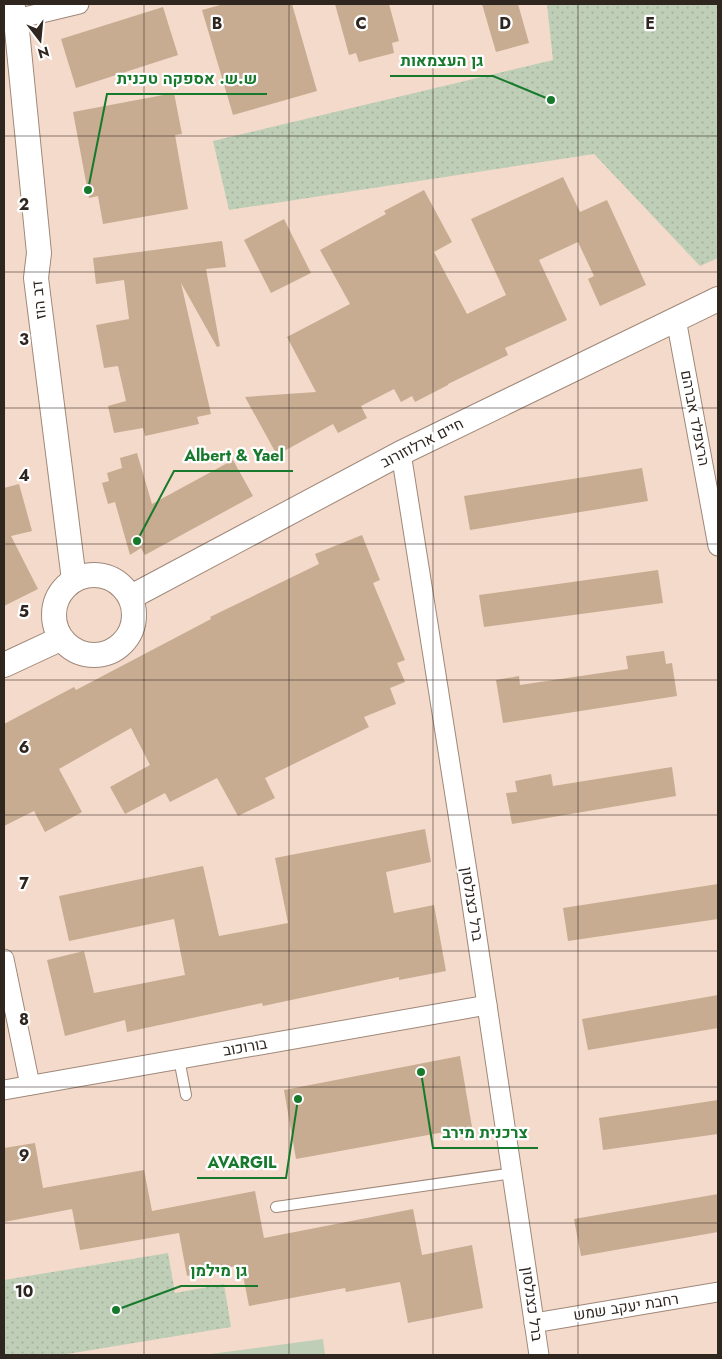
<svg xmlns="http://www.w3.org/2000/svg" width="722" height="1359" viewBox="0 0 722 1359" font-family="Jost,Heebo,sans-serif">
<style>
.grass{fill:url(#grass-dots)}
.pitch{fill:#bfceb6}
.building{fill:#c7ac91}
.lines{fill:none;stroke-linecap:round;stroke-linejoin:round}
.service-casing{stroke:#9f8879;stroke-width:12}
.minor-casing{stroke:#9f8879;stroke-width:21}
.tertiary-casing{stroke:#9f8879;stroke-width:26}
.service{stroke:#fff;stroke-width:10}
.minor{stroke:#fff;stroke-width:19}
.tertiary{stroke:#fff;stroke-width:24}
.grid{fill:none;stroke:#2f2620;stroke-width:1;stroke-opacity:0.55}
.labels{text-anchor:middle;stroke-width:4.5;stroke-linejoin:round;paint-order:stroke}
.street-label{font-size:15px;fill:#2f2620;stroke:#fff}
.grid-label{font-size:16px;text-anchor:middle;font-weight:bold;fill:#2f2620;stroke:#fff;stroke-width:4.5;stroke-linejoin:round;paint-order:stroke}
.leader{fill:none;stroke:#16792b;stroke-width:2}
.callout-dot{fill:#16792b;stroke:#fff;stroke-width:2}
.callout-label{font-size:16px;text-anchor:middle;font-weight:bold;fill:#16792b;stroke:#fff;stroke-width:4.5;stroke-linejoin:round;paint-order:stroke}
</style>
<defs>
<pattern id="grass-dots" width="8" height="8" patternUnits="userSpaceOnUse" patternTransform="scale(1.25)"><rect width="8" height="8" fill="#bfceb6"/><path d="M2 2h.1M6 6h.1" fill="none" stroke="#a4b19c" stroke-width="1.8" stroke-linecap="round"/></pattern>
</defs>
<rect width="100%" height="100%" fill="#f4daca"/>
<!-- grass -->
<g class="grass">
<polygon points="547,4 718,4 718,258 700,266 594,154 229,210 213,141 553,60"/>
<polygon points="168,1253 175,1293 224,1284 231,1327 61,1355 4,1355 4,1280"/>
</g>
<!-- pitch -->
<polygon class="pitch" points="323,1339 325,1355 203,1355"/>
<!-- building -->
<g class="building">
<polygon points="224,4 292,4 317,91 233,115 202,10"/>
<polygon points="335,4 389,4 399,41 392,43 394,53 359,62 356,53 349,55"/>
<polygon points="482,4 518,4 529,43 496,52"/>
<polygon points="163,7 178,55 76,88 61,39"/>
<polygon points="174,93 182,134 175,135 188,209 103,224 98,196 89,198 73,112"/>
<polygon points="563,177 580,212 607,200 646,285 600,306 588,279 594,276 578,242 539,260 567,320 505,348 508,355 448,384 448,385 415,402 412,396 401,402 394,389 361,406 367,418 338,433 333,424 277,455 245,397 316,392 287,337 350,304 320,250 386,214 384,211 424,190 452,242 434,252 467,314 506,295 471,219"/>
<polygon points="284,219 311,273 271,293 244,240"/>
<polygon points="222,241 226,267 206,269 220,346 217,347 181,283 211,414 197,417 199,424 145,436 143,428 114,433 108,406 126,401 118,366 104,368 96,325 129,319 124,280 96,284 93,258"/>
<polygon points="137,453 152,504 233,460 253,496 145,555 141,548 130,555 115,502 108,504 102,483 109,481 107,473 122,468 120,458"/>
<polygon points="642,468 648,501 470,530 464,496"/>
<polygon points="19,484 32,531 11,536 38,589 4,606 4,488"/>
<polygon points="362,535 380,580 373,583 405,660 397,663 405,682 390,688 396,704 364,717 369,727 265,778 275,798 238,816 217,778 170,802 165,793 125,814 110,787 150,765 131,728 59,769 82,812 45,832 34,811 4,826 4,724 74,687 76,690 211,619 210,617 319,564 315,554"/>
<polygon points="658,570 663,603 484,627 479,595"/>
<polygon points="664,651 666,664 672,663 677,696 503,723 496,680 519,676 520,685 628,669 626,656"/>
<polygon points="672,767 676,796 512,824 506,793 517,792 515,781 551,774 553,786"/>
<polygon points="425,829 431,862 386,872 394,913 434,905 446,971 399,980 399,977 263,1006 262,1003 127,1032 125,1020 65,1036 47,960 84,951 94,993 185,975 174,919 69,941 59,896 203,866 219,936 288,923 275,858"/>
<polygon points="718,884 718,919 568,941 563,908"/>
<polygon points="718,995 718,1028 588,1050 582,1019"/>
<polygon points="460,1056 472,1127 296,1159 284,1090"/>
<polygon points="718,1100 718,1134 603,1150 599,1118"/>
<polygon points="35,1143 43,1188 144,1170 152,1211 255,1191 264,1238 413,1209 422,1255 472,1245 483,1308 408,1323 400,1282 346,1292 345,1288 249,1306 241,1265 187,1276 179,1233 80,1250 72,1209 4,1222 4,1148"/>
<polygon points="718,1194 718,1232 581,1256 574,1219"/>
</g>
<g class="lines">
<!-- service casing -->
<g class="service-casing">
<g id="service">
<polyline points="179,1059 186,1095"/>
<polyline points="276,1207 513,1173"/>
</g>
</g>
<!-- minor casing -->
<g class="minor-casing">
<g id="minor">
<polyline points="4,22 79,4"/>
<polyline points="676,319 718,546"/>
<polyline points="401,453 469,884 539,1355"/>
<polyline points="4,959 30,1085"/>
<polyline points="4,1090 487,1005"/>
<polyline points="534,1323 718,1292"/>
</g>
</g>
<!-- tertiary casing -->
<g class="tertiary-casing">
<g id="tertiary">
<polyline points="12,4 16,20 39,253 36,278 74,580"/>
<circle cx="94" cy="615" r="40"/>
<polyline points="131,597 401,453 718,299"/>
<polyline points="4,665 60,639"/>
</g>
</g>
<!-- service -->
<use href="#service" class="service"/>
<!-- minor -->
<use href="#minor" class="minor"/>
<!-- tertiary -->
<use href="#tertiary" class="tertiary"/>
</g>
<!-- grid -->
<path class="grid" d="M144 4V1355M289 4V1355M433 4V1355M578 4V1355M4 136H718M4 272H718M4 408H718M4 544H718M4 680H718M4 815H718M4 951H718M4 1087H718M4 1223H718"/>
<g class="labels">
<!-- street labels -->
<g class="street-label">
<text transform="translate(39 300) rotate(-96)" y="5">דב הוז</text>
<text transform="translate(695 418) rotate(79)" y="5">הרצפלד אברהם</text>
<text transform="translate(422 443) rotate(-27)" y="5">חיים ארלוזורוב</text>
<text transform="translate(472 904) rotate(81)" y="5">ברל כצנלסון</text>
<text transform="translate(245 1047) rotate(-10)" y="5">בורוכוב</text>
<text transform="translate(532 1304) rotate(82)" y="5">ברל כצנלסון</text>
<text transform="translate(626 1307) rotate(-9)" y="5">רחבת יעקב שמש</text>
</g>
</g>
<g class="grid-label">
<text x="217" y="29">B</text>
<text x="361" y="29">C</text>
<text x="505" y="29">D</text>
<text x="650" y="29">E</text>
<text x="24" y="210">2</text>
<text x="24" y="345">3</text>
<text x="24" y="481">4</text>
<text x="24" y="617">5</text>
<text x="24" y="753">6</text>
<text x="24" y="889">7</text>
<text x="24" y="1025">8</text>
<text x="24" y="1161">9</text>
<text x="24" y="1297">10</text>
</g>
<!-- callouts -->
<path class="leader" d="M551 100L493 76H390M88 190L107 94H267M137 541L174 471H293M421 1072L433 1148H538M298 1099L286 1178H197M116 1310L181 1286H258"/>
<g class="callout-dot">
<circle cx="551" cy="100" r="5"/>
<circle cx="88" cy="190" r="5"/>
<circle cx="137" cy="541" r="5"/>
<circle cx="421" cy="1072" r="5"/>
<circle cx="298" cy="1099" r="5"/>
<circle cx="116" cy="1310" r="5"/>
</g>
<g class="callout-label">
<text x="442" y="66">גן העצמאות</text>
<text x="187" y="84">ש.ש. אספקה טכנית</text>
<text x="234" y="461">Albert &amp; Yael</text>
<text x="485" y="1138">צרכנית מירב</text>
<text x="242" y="1168">AVARGIL</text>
<text x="219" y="1276">גן מילמן</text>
</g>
<!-- border -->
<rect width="722" height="1359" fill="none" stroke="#2f2620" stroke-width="10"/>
<!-- north arrow -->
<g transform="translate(40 40) rotate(164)" stroke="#ffffff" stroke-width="4" paint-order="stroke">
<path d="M0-4L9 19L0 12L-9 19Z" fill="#2f2620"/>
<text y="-8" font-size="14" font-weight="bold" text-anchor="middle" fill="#2f2620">N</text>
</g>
</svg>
